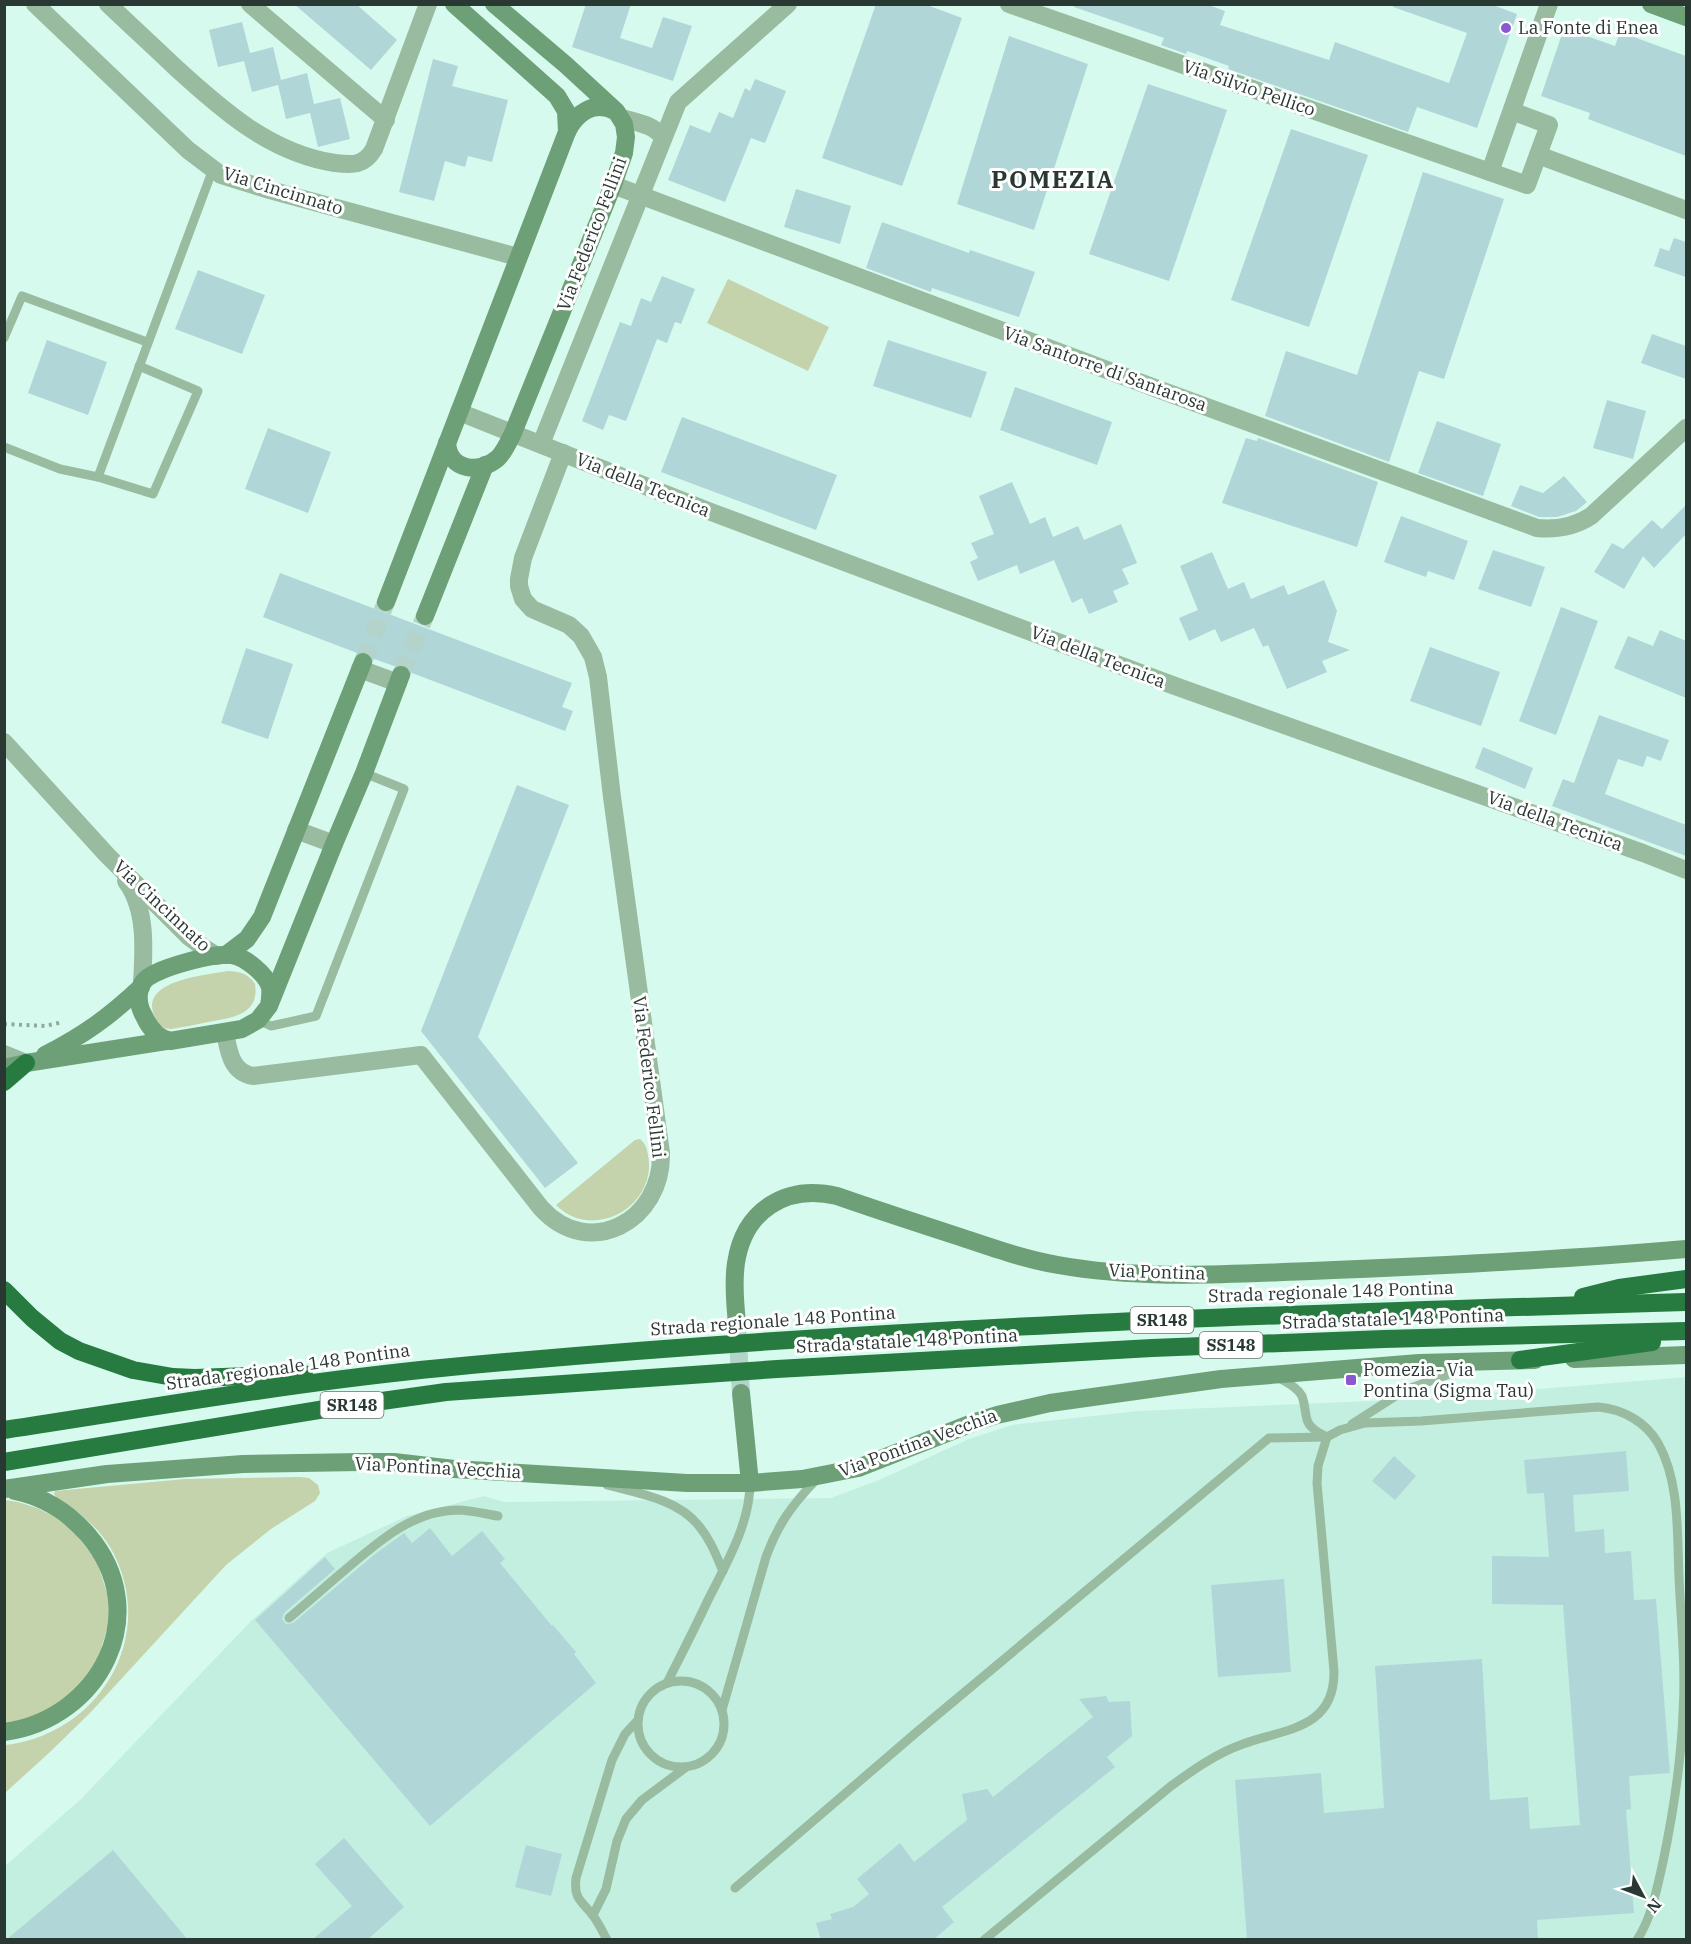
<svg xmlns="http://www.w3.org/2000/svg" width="1691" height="1944" viewBox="0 0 1691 1944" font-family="'IBM Plex Serif',serif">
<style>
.built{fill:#c3efe1}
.green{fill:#c4d3ab}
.building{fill:#b1d6d8}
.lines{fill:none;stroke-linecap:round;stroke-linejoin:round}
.secondary-tunnel{stroke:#b4d3ca;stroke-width:18;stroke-dasharray:18 9;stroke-linecap:butt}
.path{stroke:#8ea9a1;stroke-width:4;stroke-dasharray:3 4.5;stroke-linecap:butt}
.lane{stroke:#99bb9f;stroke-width:9}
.street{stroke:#99bb9f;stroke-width:18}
.secondary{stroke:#6da077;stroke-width:18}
.highway{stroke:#277b41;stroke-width:18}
.poi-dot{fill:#8a59d2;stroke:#fefefe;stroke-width:2}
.labels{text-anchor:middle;stroke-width:6;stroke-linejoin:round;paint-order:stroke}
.shield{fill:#fefefe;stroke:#6a7371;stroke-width:1.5}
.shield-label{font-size:16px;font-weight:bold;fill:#2a3834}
.poi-label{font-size:18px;fill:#2a3834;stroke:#fefefe;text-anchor:start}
.street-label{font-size:18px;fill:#2a3834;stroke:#fefefe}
.district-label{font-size:24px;font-weight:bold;letter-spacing:1.5px;fill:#2a3834;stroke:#fefefe}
</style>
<rect width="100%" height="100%" fill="#d7faef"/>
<!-- built -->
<polygon class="built" points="1686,1377 1686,1939 5,1940 4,1867 81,1799 252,1620 327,1553 407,1516 484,1496 504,1502 831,1498 879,1480 969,1439 1012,1425 1138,1411 1415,1399"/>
<!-- green -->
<g class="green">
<polygon points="728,279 829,327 808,371 707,323"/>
<path d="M228 971C239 971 249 974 255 984 260 1015 231 1018 208 1022 195 1025 183 1027 171 1029 162 1029 157 1024 154 1015 140 980 207 975 228 971Z"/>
<path d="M640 1139C645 1143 647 1148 648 1155 658 1205 594 1243 556 1205L635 1140Z"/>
<path d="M300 1477 309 1478 318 1485 320 1493 315 1501 271 1529 226 1565 90 1713 50 1752 5 1793V1745C101 1734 160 1633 110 1547 97 1526 77 1510 56 1497L54 1494 55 1491 185 1479Z"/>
<polygon points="5,1500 18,1502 37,1508 53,1516 73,1531 97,1561 110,1603 109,1623 96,1664 72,1695 43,1714 5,1725"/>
</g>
<!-- building -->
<g class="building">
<polygon points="294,4 356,4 397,40 371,70"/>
<polygon points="586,4 631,4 620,38 652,48 663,17 692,26 673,81 572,47"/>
<polygon points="876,4 924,4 962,18 902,186 822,158"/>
<polygon points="1075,4 1206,4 1225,11 1220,25 1329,60 1335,42 1449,83 1467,33 1393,7 1394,4 1490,4 1517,14 1477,128 1417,107 1408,132 1228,69 1229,66 1187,51 1186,54 1161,45 1164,38 1074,7"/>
<polygon points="242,22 250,53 273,47 281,80 307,73 314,104 340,98 350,139 318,147 310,113 286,119 278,85 252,92 244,61 218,67 209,30"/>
<polygon points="1564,28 1615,46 1620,32 1686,56 1686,156 1588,119 1590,113 1541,96"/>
<polygon points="1009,36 1088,64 1034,230 957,204"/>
<polygon points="433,59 458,66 452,86 508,100 492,162 468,156 465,167 445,161 434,201 399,192"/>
<polygon points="755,79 786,91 765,143 751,138 725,202 668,180 690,125 710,133 719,112 733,118 745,88 750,91"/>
<polygon points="1148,84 1227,110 1169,281 1089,254"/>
<polygon points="1291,129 1368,155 1309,327 1231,300"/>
<polygon points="1423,172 1504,199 1444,379 1419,371 1389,462 1265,416 1286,351 1357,375"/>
<polygon points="796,189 851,206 840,244 784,227"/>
<polygon points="882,222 969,253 970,250 1035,272 1019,317 932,288 931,292 866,268"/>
<polygon points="1674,238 1686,242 1686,277 1654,266 1660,248 1669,251"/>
<polygon points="198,270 265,295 242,354 175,329"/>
<polygon points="662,276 695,289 681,324 675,322 667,343 657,339 626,421 609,415 603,430 582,421 620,322 631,326 641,298 651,302"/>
<polygon points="1652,334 1686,346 1686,379 1641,363"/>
<polygon points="47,340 107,362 88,415 28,393"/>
<polygon points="888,340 987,372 971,418 873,386"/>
<polygon points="1015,387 1112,422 1097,465 1000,430"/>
<polygon points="1607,400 1646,411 1633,459 1593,448"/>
<polygon points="682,417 837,475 816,530 661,472"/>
<polygon points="1437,421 1501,444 1483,496 1418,473"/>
<polygon points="268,428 331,452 308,513 245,489"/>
<polygon points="1246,438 1257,441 1258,438 1378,482 1357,547 1222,503"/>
<polygon points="1564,476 1587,502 1576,511 1557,517 1539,517 1511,506 1520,485 1543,493"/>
<polygon points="1012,482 1030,524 1045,517 1053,537 1078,526 1084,540 1121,524 1137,563 1122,569 1129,584 1113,591 1118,602 1089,614 1082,598 1072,603 1054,560 1020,574 1017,565 978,581 970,562 978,558 971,543 994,534 979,496"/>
<polygon points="1686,505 1686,534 1654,568 1643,556 1624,589 1594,572 1612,543 1623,549 1652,520 1662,529"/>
<polygon points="1401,516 1468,541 1454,580 1428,571 1426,577 1384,562"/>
<polygon points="1493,550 1545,567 1531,607 1478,589"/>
<polygon points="1212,552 1228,589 1244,582 1251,599 1284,585 1288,595 1324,580 1337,611 1328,642 1350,650 1322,661 1327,672 1287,689 1268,645 1263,647 1254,628 1221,642 1215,629 1189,641 1179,618 1198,610 1180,566"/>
<polygon points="280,573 572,683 562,707 573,711 565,731 412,673 409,667 404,664 399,664 394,666 374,659 367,651 357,653 263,617"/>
<polygon points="1561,607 1598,621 1556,735 1519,721"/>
<polygon points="1660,630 1686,641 1686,698 1614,668 1628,636 1653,646"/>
<polygon points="1430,647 1500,672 1481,726 1410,701"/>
<polygon points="246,648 293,664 268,739 221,723"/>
<polygon points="1599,715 1669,740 1661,761 1647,756 1643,767 1618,759 1605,794 1686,825 1686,856 1552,806 1563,779 1574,783"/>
<polygon points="1483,747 1533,768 1525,789 1475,768"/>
<polygon points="517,785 569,805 478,1037 578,1163 545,1188 421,1031"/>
<polygon points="1626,1451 1629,1491 1573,1495 1575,1532 1604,1529 1605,1553 1631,1551 1634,1600 1656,1599 1670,1773 1629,1776 1631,1809 1626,1810 1634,1913 1537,1920 1538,1940 1247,1940 1235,1780 1321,1773 1324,1813 1384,1808 1375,1666 1482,1659 1490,1800 1528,1797 1530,1829 1580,1825 1563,1605 1492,1604 1492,1556 1549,1557 1544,1493 1527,1494 1524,1460"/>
<polygon points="1394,1456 1416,1476 1395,1500 1372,1481"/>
<polygon points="430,1528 452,1556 482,1531 505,1559 500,1563 552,1626 553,1625 576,1652 574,1654 596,1683 430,1826 255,1620 325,1557 335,1569 284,1613 282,1619 286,1624 293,1623 375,1554 400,1536 404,1533 412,1543"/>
<polygon points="1284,1579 1291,1672 1218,1677 1211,1585"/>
<polygon points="1106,1696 1109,1702 1130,1701 1132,1736 1107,1757 1115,1767 942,1907 954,1922 933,1940 821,1940 816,1923 832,1919 830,1914 853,1907 869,1894 857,1879 900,1843 914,1862 967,1820 962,1794 987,1789 993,1797 1093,1717 1079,1699"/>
<polygon points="344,1838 404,1907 367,1940 312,1940 352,1906 315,1864"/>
<polygon points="526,1845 562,1854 551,1896 515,1887"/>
<polygon points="113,1850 188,1940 6,1940"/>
</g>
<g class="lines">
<!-- secondary-tunnel -->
<g class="secondary-tunnel">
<polyline points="363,662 386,602"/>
<polyline points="401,675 425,616"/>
<polyline points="737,1323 741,1393"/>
</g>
<!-- path -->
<polyline class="path" points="4,1024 45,1026 63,1022"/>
<!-- lane -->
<g class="lane">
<polyline points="4,338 22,296 147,342"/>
<polyline points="4,447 60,469 98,477 213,169"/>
<polyline points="98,477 153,494 198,391 139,366"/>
<polyline points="258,1020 271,1026 316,1016 404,789 364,773"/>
<path d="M1279 1378C1287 1382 1298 1388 1302 1396 1309 1416 1300 1424 1325 1436"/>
<polyline points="1352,1424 1405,1390 1469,1367"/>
<path d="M607 1485C637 1493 678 1499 699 1526 710 1539 716 1555 723 1571"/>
<path d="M289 1618C308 1602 326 1586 345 1570 378 1542 412 1511 457 1510 471 1510 485 1514 498 1516"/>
<circle cx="681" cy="1724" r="43"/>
<path d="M667 1683C681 1655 695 1628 708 1600 726 1564 750 1524 750 1483"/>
<path d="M722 1710 766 1557C778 1524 792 1505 816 1480"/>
<path d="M735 1888 918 1731 1269 1438 1327 1437 1340 1430 1365 1423 1421 1421 1598 1407C1622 1409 1645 1421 1658 1443 1680 1482 1677 1533 1679 1577 1681 1622 1686 1668 1683 1713 1681 1763 1673 1814 1663 1862 1657 1888 1652 1917 1637 1940"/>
<polyline points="593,1915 606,1889 617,1841 626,1819 642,1800 685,1768"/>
<path d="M607 1940C603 1932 599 1924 594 1917 584 1902 573 1901 576 1878L612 1760 625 1734 637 1721"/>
<path d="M984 1940 1171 1786C1193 1770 1217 1753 1243 1744 1283 1729 1335 1730 1334 1671L1317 1483 1318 1466 1327 1437"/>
</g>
<!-- street -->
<g class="street">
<polyline points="35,4 188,150 221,175 266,189 518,257"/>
<path d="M108 4C130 25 153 46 175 67 222 110 270 153 335 163 353 165 364 166 374 149L428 4"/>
<polyline points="250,4 386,120"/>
<polyline points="1009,4 1527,185 1549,125 1512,111"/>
<path d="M622 118C635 122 656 125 663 138"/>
<polyline points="1538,155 1686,210"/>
<polyline points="1490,172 1549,4"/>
<path d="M613 185 1163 391 1537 528C1557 530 1574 527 1591 516L1686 428"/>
<polyline points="459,412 711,512 1175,686 1643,853 1686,870"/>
<polyline points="541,444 678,102 788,4"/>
<polyline points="360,669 398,683"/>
<polyline points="4,742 107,855 188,936 204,948 217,956"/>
<polyline points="296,830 334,844"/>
<path d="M126 881C147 909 144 950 142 983"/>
<path d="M225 1033C229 1052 231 1072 253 1076L421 1055 541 1208C589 1261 663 1221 661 1153L612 797 598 677 593 657 581 636 569 625 532 609 523 599 519 586V579L523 558 563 453"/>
<polyline points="4,1054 26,1063"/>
</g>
<!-- secondary -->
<g class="secondary">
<polyline points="1651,4 1686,17"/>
<path d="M567 132C576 113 594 100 615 111"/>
<path d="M447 443C449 471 480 474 498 458 505 451 509 441 513 433L613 185 624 153 626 137 624 124 616 111 566 65 494 4"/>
<polyline points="386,602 567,132 566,111 557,96 454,4"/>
<polyline points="425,616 485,465"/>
<polyline points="226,955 247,939 262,917 363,662"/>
<path d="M269 1006C270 1000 271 994 270 987 266 974 245 957 232 955 215 953 154 968 144 981 136 991 138 1006 144 1016 149 1027 157 1038 170 1041L242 1029 258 1020 269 1006 334 844 364 773 401 675"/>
<path d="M45 1055C84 1035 109 1017 141 987"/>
<polyline points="4,1068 26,1063 166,1041"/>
<path d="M737 1323C735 1304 733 1283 736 1263 744 1210 786 1184 837 1196 877 1210 917 1223 957 1236 990 1247 1023 1259 1058 1265 1142 1280 1226 1274 1311 1271 1436 1266 1562 1260 1686 1249"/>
<polyline points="1574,1359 1686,1355"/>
<polyline points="741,1393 750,1483"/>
<polyline points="4,1489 107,1474 243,1464 361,1462 394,1462 454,1469 687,1483 750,1483 802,1479 858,1468 975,1422 997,1415 1050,1403 1221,1379 1419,1363 1535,1360"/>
<path d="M4 1732C100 1719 155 1613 88 1535 69 1513 44 1497 15 1491"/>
</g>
<!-- highway -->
<g class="highway">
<polyline points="4,1082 26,1063"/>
<polyline points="4,1290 32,1318 60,1341 79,1351 133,1370 173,1377 195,1378 304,1374"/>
<polyline points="1583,1297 1619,1288 1686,1279"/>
<polyline points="1520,1360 1652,1342"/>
<path d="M4 1430C150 1408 295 1382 441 1368 855 1328 1271 1314 1686 1302"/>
<polyline points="4,1462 325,1409 446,1392 777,1369 1152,1348 1384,1339 1686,1331"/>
</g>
</g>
<!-- markers -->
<g class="poi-dot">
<circle cx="1506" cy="28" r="6"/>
<rect x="1345" y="1374" width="12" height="12" rx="3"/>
</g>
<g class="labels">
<!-- shield labels -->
<g class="shield">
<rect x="1130.5" y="1307" width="63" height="26" rx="4.5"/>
<rect x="1199.5" y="1332" width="63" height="26" rx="4.5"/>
<rect x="320.5" y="1392" width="63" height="26" rx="4.5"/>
</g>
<g class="shield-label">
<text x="1162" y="1326">SR148</text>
<text x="1231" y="1351">SS148</text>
<text x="352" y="1411">SR148</text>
</g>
<!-- poi labels -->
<g class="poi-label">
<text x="1518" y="34">La Fonte di Enea</text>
<text x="1363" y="1376">Pomezia- Via<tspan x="1363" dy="21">Pontina (Sigma Tau)</tspan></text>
</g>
<!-- street labels -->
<g class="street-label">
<text transform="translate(1249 88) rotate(19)" y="6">Via Silvio Pellico</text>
<text transform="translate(283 191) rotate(17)" y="6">Via Cincinnato</text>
<text transform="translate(592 234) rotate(-69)" y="6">Via Federico Fellini</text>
<text transform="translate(1105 369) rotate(20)" y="6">Via Santorre di Santarosa</text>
<text transform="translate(643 485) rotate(22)" y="6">Via della Tecnica</text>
<text transform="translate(1098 657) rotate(21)" y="6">Via della Tecnica</text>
<text transform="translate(1555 821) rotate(20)" y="6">Via della Tecnica</text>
<text transform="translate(162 906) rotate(43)" y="6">Via Cincinnato</text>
<text transform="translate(649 1077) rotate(83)" y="6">Via Federico Fellini</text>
<text transform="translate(1157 1272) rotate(2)" y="6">Via Pontina</text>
<text transform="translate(1331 1292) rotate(-2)" y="6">Strada regionale 148 Pontina</text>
<text transform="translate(1393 1319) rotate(-2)" y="6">Strada statale 148 Pontina</text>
<text transform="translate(773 1321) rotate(-4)" y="6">Strada regionale 148 Pontina</text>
<text transform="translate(907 1341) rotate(-3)" y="6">Strada statale 148 Pontina</text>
<text transform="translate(288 1367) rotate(-8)" y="6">Strada regionale 148 Pontina</text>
<text transform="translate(918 1443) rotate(-20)" y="6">Via Pontina Vecchia</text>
<text transform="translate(438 1468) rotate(3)" y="6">Via Pontina Vecchia</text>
</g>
<!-- district labels -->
<g class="district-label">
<text x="1053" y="188">POMEZIA</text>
</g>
</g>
<!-- border -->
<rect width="1691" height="1944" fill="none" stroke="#2a3834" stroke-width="12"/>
<!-- north arrow -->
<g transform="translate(1643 1896) rotate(131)" stroke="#fefefe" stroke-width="4.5" paint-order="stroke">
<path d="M0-4.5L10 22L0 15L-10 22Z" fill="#2a3834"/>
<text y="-9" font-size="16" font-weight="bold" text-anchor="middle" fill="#2a3834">N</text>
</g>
</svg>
